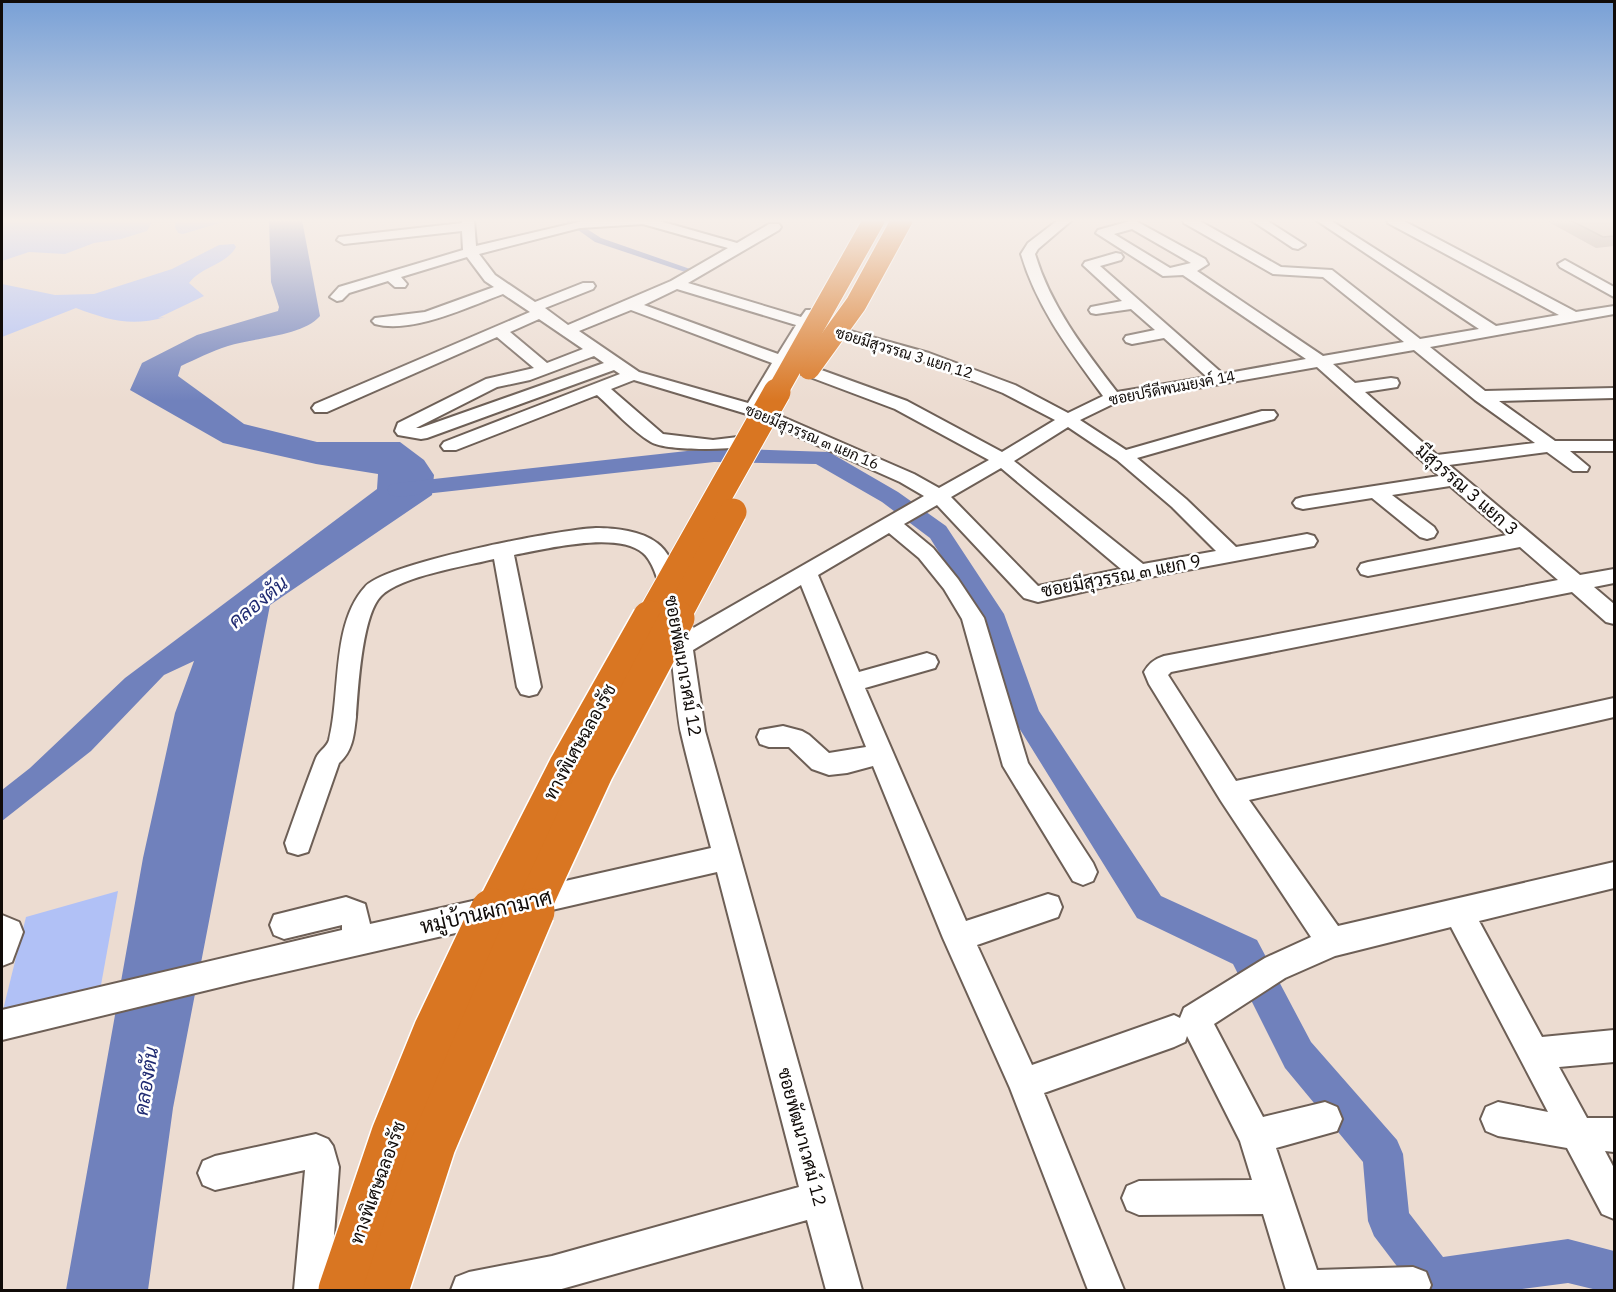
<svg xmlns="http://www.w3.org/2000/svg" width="1616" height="1292" viewBox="0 0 1616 1292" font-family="'IBM Plex Sans',Sarabun,sans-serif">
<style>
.green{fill:#b1c1f6}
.water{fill:#7081bc}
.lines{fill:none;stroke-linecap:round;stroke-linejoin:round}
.canal{fill:#7081bc;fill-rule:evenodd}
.river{fill:#7081bc;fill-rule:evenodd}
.minor-casing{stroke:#6d5f56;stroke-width:4}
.minor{fill:#fff;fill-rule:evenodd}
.highway-bridge-far3-casing{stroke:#fff;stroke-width:23;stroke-linecap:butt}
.highway-bridge-far2-casing{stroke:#fff;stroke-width:29;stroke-linecap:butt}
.highway-bridge-far1-casing{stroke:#fff;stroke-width:38;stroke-linecap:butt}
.highway-bridge-casing{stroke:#fff;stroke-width:48;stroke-linecap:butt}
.highway-bridge-far3{stroke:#d97622;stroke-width:21}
.highway-bridge-far2{stroke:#d97622;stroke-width:27}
.highway-bridge-far1{stroke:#d97622;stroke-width:35}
.highway-bridge{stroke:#d97622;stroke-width:45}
.wall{fill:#b4a69d}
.building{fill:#d1c1b7;stroke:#928780;stroke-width:1.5}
.labels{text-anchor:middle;stroke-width:5;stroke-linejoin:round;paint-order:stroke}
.far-street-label{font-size:15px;fill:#100b08;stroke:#fff}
.street-label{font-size:18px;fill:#100b08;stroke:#fff}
.water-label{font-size:20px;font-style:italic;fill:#202b72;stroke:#fff}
.near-street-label{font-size:21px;fill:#100b08;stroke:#fff}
</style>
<rect width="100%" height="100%" fill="#ecdcd1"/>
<!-- green -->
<g class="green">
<polygon points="2,220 153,220 147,231 121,239 94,243 65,254 29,252 2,261"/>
<polygon points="176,220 230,220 183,234 178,233 175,227"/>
<path d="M234 244 236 247C226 265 202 266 189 283L204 296 158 318 165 317C131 327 108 320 76 308L2 337V284L55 295 94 294 172 269 219 245Z"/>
<polygon points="118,891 101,985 2,1014 26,917"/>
</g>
<!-- water -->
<path class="water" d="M269 220H302L320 316C303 336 253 338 228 346 212 351 196 359 181 366L178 376 244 424 317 442H400L424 460 434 475 432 495 270 605 173 1108 148 1290H66L143 858 175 713 194 661 164 675 91 751 2 821V790L30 768 125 678 377 489 378 474 316 464 223 443 130 390 142 363 197 335 278 311 279 307 271 282Z"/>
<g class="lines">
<!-- canal -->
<polygon class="canal" points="564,220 573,220 601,238 693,270 685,272 595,242"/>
<!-- river -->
<polygon class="river" points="714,448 829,452 898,492 946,526 1004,614 1039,711 1161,896 1257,940 1311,1042 1397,1140 1403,1154 1409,1213 1443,1257 1568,1239 1614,1251 1614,1290 1597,1290 1568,1283 1514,1290 1415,1290 1374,1236 1368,1221 1363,1162 1285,1068 1233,964 1137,918 1016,723 978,615 930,538 882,502 816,464 714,462 398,497 390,495 387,490 390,485 398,483"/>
<!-- minor casing -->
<g class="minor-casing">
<g id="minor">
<path d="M462 220H474L476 246 587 220H656L737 243 769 224H779L781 227 779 230 688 283 801 317 806 310H816L819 313 814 321 929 353 1015 385 1068 413 1103 396C1070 351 1037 308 1021 254L1028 243 1058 220H1072L1038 249 1035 254C1051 307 1084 349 1117 392L1207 377 1164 338 1132 344 1126 342 1124 339 1126 336 1155 330 1131 309 1096 314 1091 313 1089 310 1091 307 1122 301 1083 265 1085 262 1116 253 1121 254 1123 257 1121 260 1100 266 1223 374 1306 359 1183 275 1163 276 1096 233 1098 230 1134 220 1205 259 1208 264 1197 271 1323 356 1404 342 1323 277 1273 274 1184 223 1183 220H1198L1281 267 1332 270 1420 339 1479 329 1316 220H1330L1496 326 1559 315 1388 223 1387 220H1402L1576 312 1614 306V314L1430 347 1485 391 1614 388V398L1499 401 1555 441H1614V451H1570L1589 467 1587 471H1573L1547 452 1449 465 1580 575 1614 569V583L1594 587 1614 604V624L1606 622 1572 592 1171 672 1168 675 1236 781 1614 698V717L1249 800 1338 926 1614 862V888L1479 921 1542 1037 1614 1030V1062L1559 1067 1587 1118H1614V1152L1605 1151 1614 1168V1219L1602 1214 1567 1148 1498 1136 1486 1131 1481 1119 1486 1107 1498 1102 1548 1112 1451 927 1335 956 1285 978 1214 1024 1263 1117 1325 1102 1337 1107 1342 1119 1337 1131 1276 1148 1317 1270 1413 1267 1426 1272 1431 1285 1429 1290H1286L1263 1214 1139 1215 1127 1210 1122 1198 1127 1186 1139 1181 1252 1180 1240 1141 1187 1036 1185 1042 1174 1047 1044 1093 1124 1290H1088L1010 1088 943 938 873 766 847 773 829 775 812 769 789 747H769L760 744 757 737 760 730 783 726 802 731 809 735 829 753 866 747 801 585 693 650 705 731 862 1290H826L807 1220 558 1290H451L456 1277 469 1272 552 1256 799 1187 717 872 530 915 520 911 516 902 520 893 530 889 711 848C701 810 690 772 681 733 673 696 670 575 643 553 617 531 546 549 514 555L541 687 537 694 529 696 521 694 517 687 494 559C466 566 401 576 381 596 362 615 358 689 356 717 354 734 353 751 339 763L308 852 298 855 288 852 285 843C295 815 305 786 316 758 319 751 327 747 329 740 341 694 331 624 365 587 385 563 561 529 596 528 615 528 642 531 657 543 678 558 686 605 690 630L924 496 900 482 747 414 634 380 611 389 663 434 713 440 738 437 744 438 747 442 744 446C726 450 666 451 651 442 631 430 614 410 597 395L456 450H444L441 446 444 442 620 374 614 370 427 438 421 439 398 435 395 431 398 423 486 379 534 368 497 337 327 412H315L312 408 315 404 530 312 503 294C468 307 412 334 375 324L372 321 375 318 425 312 494 287 485 281 467 257 401 277 407 284 405 287H395L388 281 349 293 342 300 337 301 330 297 339 287 463 250 462 231 344 244 337 240 339 237 462 223ZM643 224 728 248 671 281 568 325 545 308 593 289 595 286 593 283H583L535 302 495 275 479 254 580 228ZM1132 229 1191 263 1170 268 1114 234ZM677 289 796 325 778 354 644 305ZM631 310 772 363 748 403 639 372 579 331ZM539 319 583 349 547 363 510 332ZM809 329 917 359 1003 393 1055 420 1002 452 907 401 791 359ZM1414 350 1475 400 1535 443 1437 455 1365 392 1397 387 1399 383 1397 379 1391 378 1355 383 1333 364ZM594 356 604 363 420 428H416L497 387 530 380ZM1317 367 1439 476 1303 497 1296 499 1293 503 1296 507 1303 509 1372 498 1420 537 1427 539 1434 537 1437 532 1434 527 1392 495 1450 486 1507 535 1368 562 1361 564 1358 569 1361 574 1368 576 1520 547 1558 580 1164 656C1155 659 1149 663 1144 672L1149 684 1221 801 1311 937 1265 958 1184 1008 1180 1018 1174 1015 1032 1065 977 945 1058 917 1062 907 1058 897 1048 894 966 921 865 688 935 668 938 662 935 656 927 653 859 672 818 575 889 533 919 558 944 589 962 619 1003 766 1073 881 1083 885 1093 881 1097 872 1093 863 1028 763 984 618 958 579 933 548 904 524 937 505 1024 598 1038 602 1139 579 1314 546 1317 541 1314 536 1307 534 1236 547 1186 499 1137 458 1274 419 1277 415 1274 411H1262L1126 450 1080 420 1117 402ZM786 368 895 409 989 460 939 488 914 474 762 408ZM1068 427 1117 460 1172 507 1216 551 1143 564 1014 461ZM1001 468 1121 569 1038 586 951 497Z"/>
<polygon points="1251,220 1266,220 1305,245 1298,249 1293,248"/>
<polygon points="1565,260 1614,287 1614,297 1560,267 1558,264"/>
<polygon points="495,896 505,900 509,910 505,920 495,924 245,981 2,1040 2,1010 342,930 342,925 284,939 274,935 270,925 274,915 346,897 365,904 370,924"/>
<polygon points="2,915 19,922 23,932 12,962 2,966"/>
<polygon points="316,1134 328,1139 333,1146 339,1167 330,1290 294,1290 305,1170 215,1190 203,1185 198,1173 203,1161 215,1156"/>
</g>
</g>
<!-- minor -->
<use href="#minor" class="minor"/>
<!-- highway-bridge-far3 casing -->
<g class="highway-bridge-far3-casing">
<g id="highway-bridge-far3">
<polyline points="809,369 856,304 902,220"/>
<polyline points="776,394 874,220"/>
</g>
</g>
<!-- highway-bridge-far2 casing -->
<g class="highway-bridge-far2-casing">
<g id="highway-bridge-far2">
<polyline points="649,619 777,392"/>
<polyline points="676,619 733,512"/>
</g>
</g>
<!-- highway-bridge-far1 casing -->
<g class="highway-bridge-far1-casing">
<g id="highway-bridge-far1">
<polyline points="492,912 567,765 650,618"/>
<polyline points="531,912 596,771 677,618"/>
</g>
</g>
<!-- highway-bridge casing -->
<g class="highway-bridge-casing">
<g id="highway-bridge">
<polyline points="341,1290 394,1134 436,1031 493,911"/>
<polyline points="386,1290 433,1145 532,911"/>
</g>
</g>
<!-- highway-bridge-far3 -->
<use href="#highway-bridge-far3" class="highway-bridge-far3"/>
<!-- highway-bridge-far2 -->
<use href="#highway-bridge-far2" class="highway-bridge-far2"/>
<!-- highway-bridge-far1 -->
<use href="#highway-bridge-far1" class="highway-bridge-far1"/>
<!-- highway-bridge -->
<use href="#highway-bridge" class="highway-bridge"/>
</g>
<!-- wall -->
<polygon class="wall" points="1545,220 1614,220 1614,246 1596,248"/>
<!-- building -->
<polygon class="building" points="1570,220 1614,220 1614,236 1603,237"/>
<!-- sky -->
<linearGradient id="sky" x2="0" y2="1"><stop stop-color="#78a0d6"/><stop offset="0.55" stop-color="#f6efea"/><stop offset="1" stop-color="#f6efea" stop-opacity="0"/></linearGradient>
<rect width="1616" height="401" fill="url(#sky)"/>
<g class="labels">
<!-- far-street labels -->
<g class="far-street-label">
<text transform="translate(904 353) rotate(17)" y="5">ซอยมีสุวรรณ 3 แยก 12</text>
<text transform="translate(1172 388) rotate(-11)" y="5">ซอยปรีดีพนมยงค์ 14</text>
<text transform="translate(812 437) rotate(23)" y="5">ซอยมีสุวรรณ ๓ แยก 16</text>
</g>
<!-- street labels -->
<g class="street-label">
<text transform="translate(1467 490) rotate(41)" y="6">มีสุวรรณ 3 แยก 3</text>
<text transform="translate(1121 576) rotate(-11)" y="6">ซอยมีสุวรรณ ๓ แยก 9</text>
<text transform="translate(683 666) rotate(80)" y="6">ซอยพัฒนาเวศม์ 12</text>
<text transform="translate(580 742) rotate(-61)" y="6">ทางพิเศษฉลองรัช</text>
<text transform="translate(802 1137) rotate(75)" y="6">ซอยพัฒนาเวศม์ 12</text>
<text transform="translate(378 1183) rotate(-70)" y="6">ทางพิเศษฉลองรัช</text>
</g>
<!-- water labels -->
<g class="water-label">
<text transform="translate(258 602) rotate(-39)" y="7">คลองตัน</text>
<text transform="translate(146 1081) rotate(-81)" y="7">คลองตัน</text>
</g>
<!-- near-street labels -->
<g class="near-street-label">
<text transform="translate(486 912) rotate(-13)" y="7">หมู่บ้านผกามาศ</text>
</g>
</g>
<!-- border -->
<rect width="1616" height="1292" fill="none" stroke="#100b08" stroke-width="6"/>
</svg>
